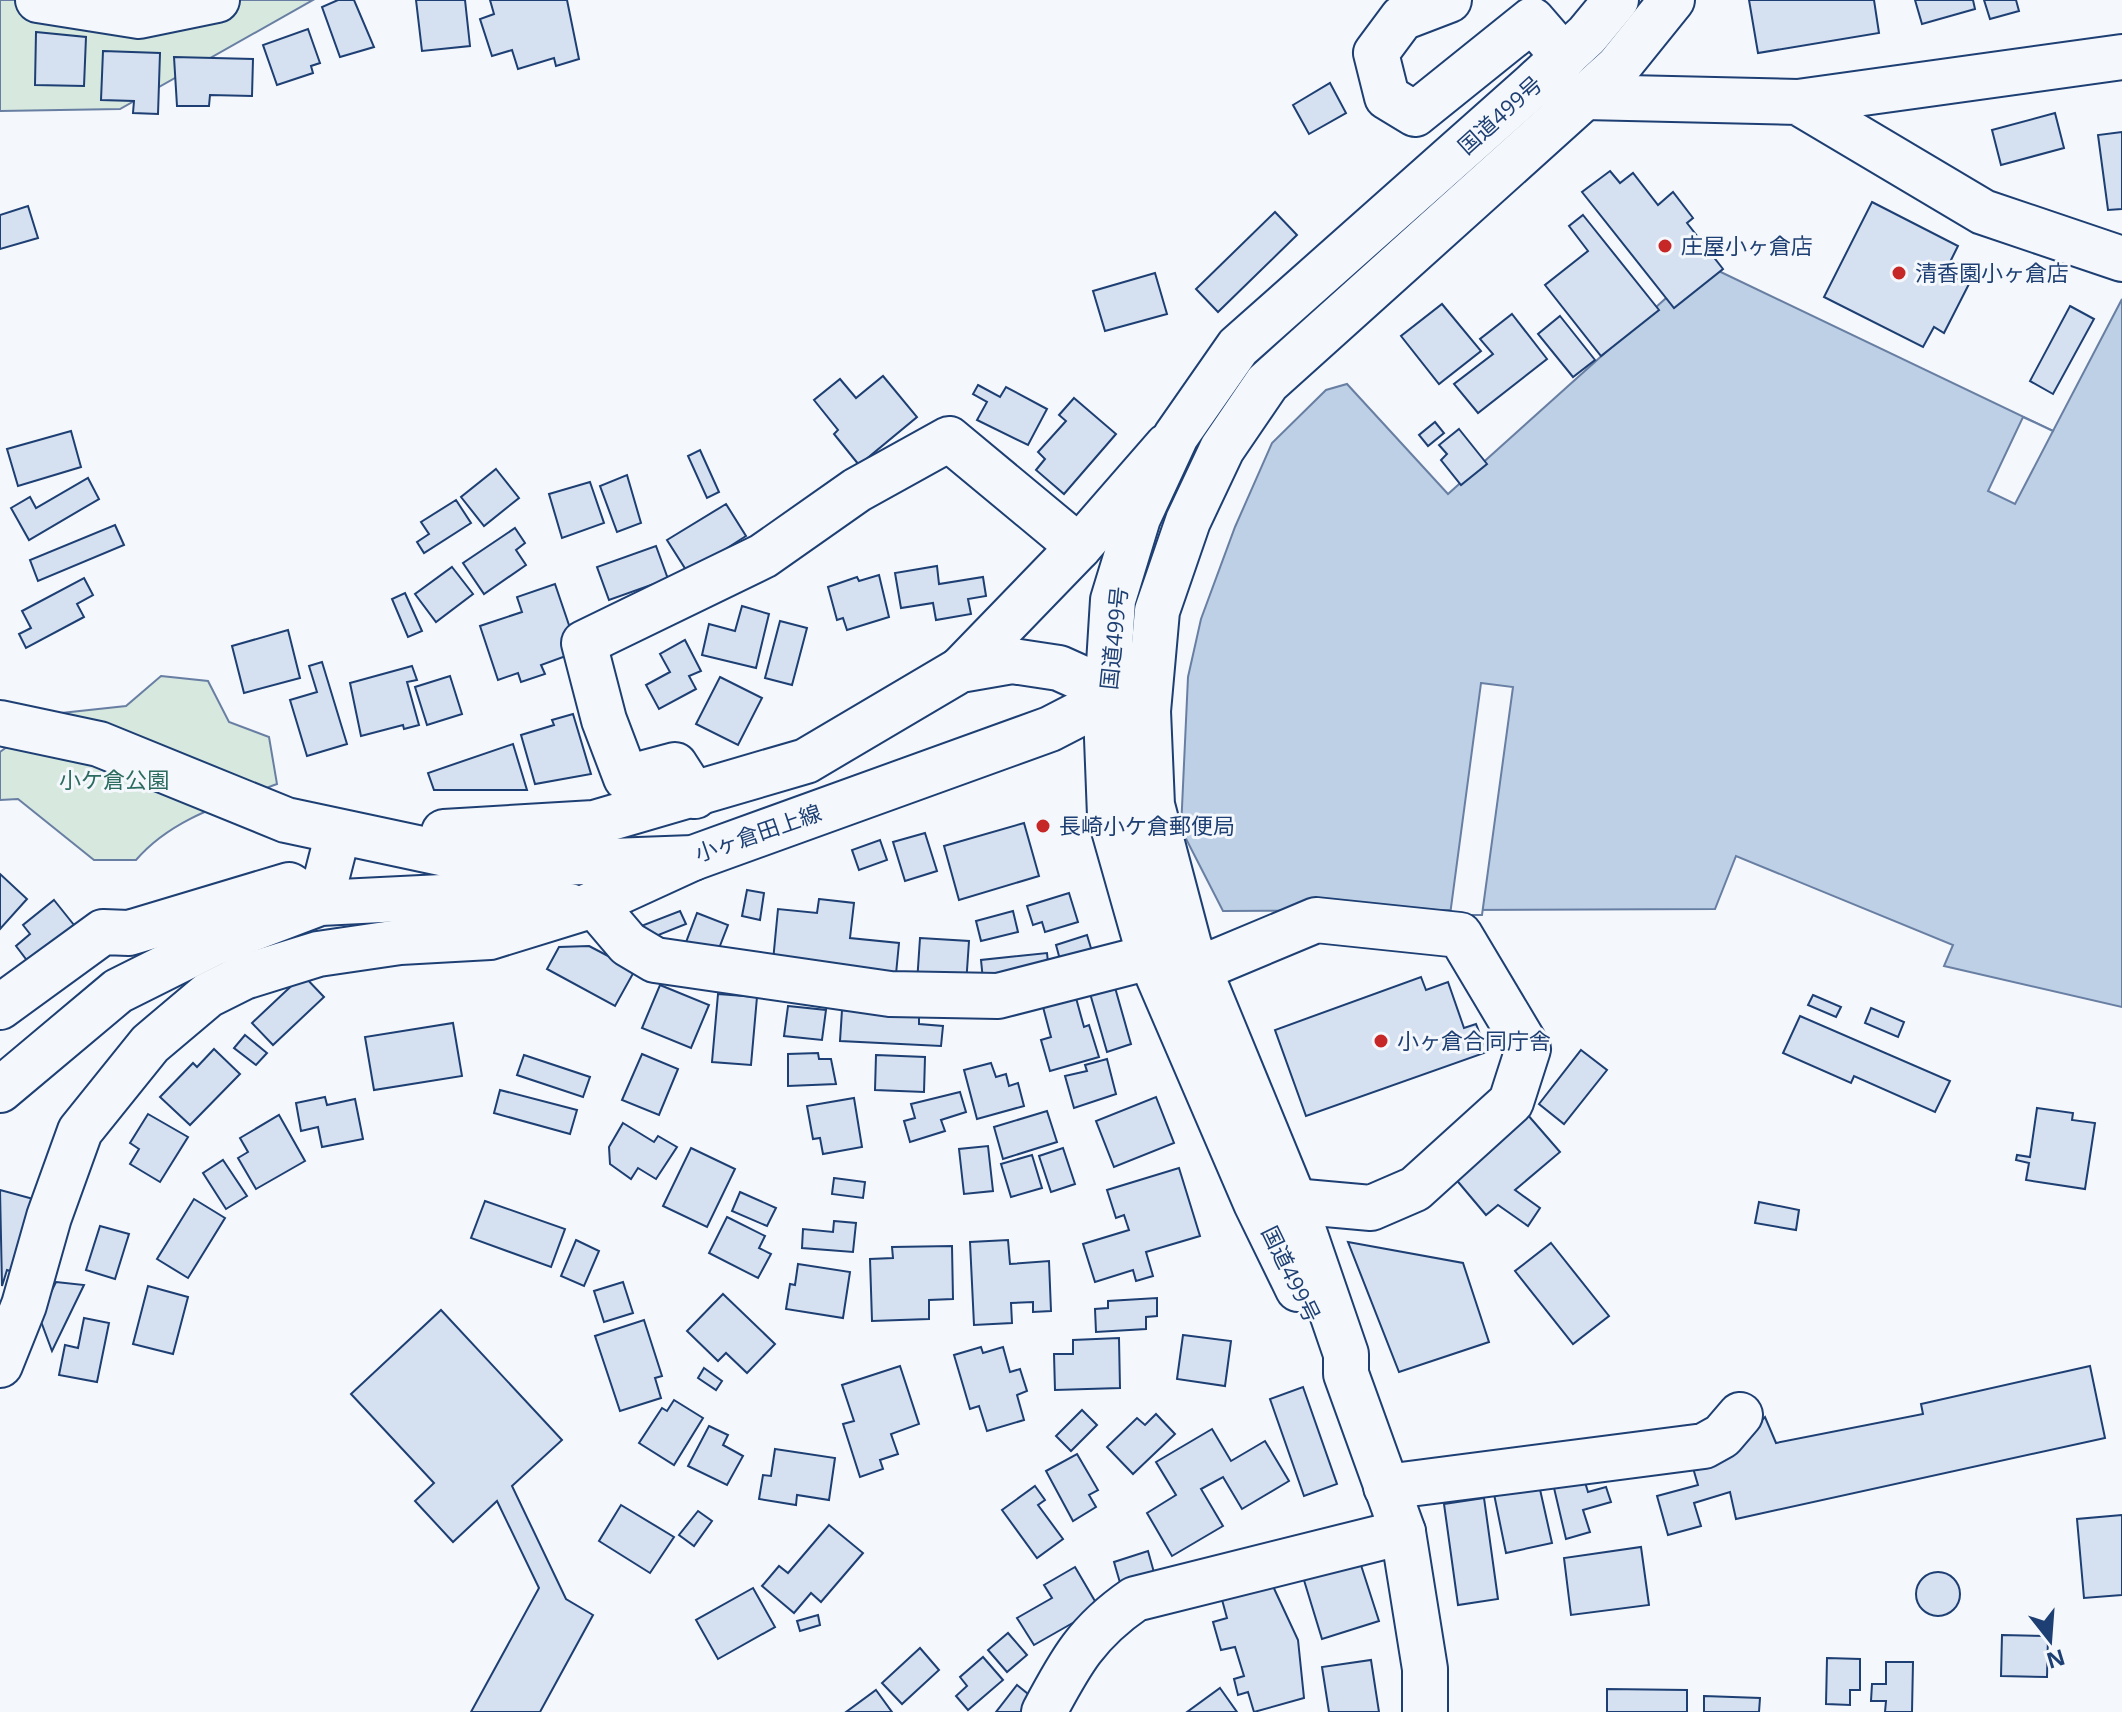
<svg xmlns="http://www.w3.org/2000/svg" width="2122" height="1712" viewBox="0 0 2122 1712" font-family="'Open Sans','Noto Sans JP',sans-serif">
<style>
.green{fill:#d7e8df;stroke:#687fa3;stroke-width:2}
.water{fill:#bed0e5;stroke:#687fa3;stroke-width:2}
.pier{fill:#f4f7fb;stroke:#687fa3;stroke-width:2}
.building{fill:#d5e0f0;stroke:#1d3f73;stroke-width:2}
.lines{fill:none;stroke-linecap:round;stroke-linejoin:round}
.minor-casing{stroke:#1d3f73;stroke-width:48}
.major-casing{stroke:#1d3f73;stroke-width:48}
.highway-casing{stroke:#1d3f73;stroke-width:48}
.minor{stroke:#f4f7fb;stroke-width:44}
.major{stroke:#f4f7fb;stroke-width:44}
.highway{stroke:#f4f7fb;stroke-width:44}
.poi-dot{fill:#c62828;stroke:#f4f7fb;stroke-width:3}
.labels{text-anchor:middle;stroke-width:6;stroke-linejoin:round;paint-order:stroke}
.street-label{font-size:22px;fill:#1d3f73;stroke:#f4f7fb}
.poi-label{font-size:22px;fill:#1d3f73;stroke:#f4f7fb;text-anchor:start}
.park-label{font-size:22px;fill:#2c6c60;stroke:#f4f7fb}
</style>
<rect width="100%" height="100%" fill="#f4f7fb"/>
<!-- green -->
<g class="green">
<polygon points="0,0 313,0 120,109 0,111"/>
<path d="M161 676 208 681 229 722 269 737 277 784C227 803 172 818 136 860H94L18 799 0 800V752L52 714 126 706Z"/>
</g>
<!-- water -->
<polygon class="water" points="1704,264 2053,431 2122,299 2122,1007 1944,966 1953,945 1736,856 1715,909 1223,911 1181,829 1188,677 1201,619 1235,527 1272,443 1326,390 1347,384 1448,494"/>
<!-- pier -->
<g class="pier">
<polygon points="2023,417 2053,431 2015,504 1988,491"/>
<polygon points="1481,683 1513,687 1482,915 1450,915"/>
</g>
<!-- building -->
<g class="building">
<polygon points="338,0 354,0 374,47 340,57 322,7"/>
<polygon points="416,0 465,0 470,46 422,51"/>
<polygon points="490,0 567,0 579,59 556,66 554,58 518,69 512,50 492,56 480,19 494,14"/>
<polygon points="1749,0 1874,0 1879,33 1758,53"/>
<polygon points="1915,0 1973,0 1975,9 1922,24"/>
<polygon points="1984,0 2016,0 2019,11 1990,19"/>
<polygon points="308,29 320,63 311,66 313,73 277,85 263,45"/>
<polygon points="36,32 86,37 84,86 35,85"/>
<polygon points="103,51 160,53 158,114 133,113 134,101 101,100"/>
<polygon points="174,57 253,59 252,96 210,95 209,106 177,106"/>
<polygon points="1330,83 1346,113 1309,134 1293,105"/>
<polygon points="2055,113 2064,148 2001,165 1992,130"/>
<polygon points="2122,132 2122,209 2108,210 2098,135"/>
<polygon points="1610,171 1620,183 1633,173 1658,205 1673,192 1693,218 1687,223 1723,269 1674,308 1582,192"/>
<polygon points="1872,202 1958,246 1951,260 1965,267 1958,279 1969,284 1944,333 1934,327 1923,347 1824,297"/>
<polygon points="28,206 38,238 0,249 0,215"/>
<polygon points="1275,212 1297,235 1218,312 1196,289"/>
<polygon points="1583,215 1659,310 1601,356 1545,285 1588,251 1569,226"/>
<polygon points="1155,273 1167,314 1105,331 1093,291"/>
<polygon points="1442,304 1481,351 1439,384 1401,336"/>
<polygon points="2070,306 2094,319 2053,394 2030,381"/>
<polygon points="1512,314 1547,359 1478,413 1454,384 1493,354 1480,339"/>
<polygon points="1560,316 1595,360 1573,377 1538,334"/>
<polygon points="883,376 917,417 859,465 834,434 838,430 814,400 840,379 856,398"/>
<polygon points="978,385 1000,397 1006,387 1047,409 1028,445 977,420 987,402 973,394"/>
<polygon points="1074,398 1116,434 1064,494 1036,470 1045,459 1038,452 1066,421 1059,415"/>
<polygon points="1435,422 1444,433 1428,446 1419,435"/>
<polygon points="1459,429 1487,464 1461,485 1441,460 1447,454 1439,445"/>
<polygon points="71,431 81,467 18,486 7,449"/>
<polygon points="700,450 719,492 707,498 688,456"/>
<polygon points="496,469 519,498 484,526 461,497"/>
<polygon points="627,475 641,523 617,532 600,486"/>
<polygon points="88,478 99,499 29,540 11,508 30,497 36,508"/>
<polygon points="590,482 604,523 562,538 549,494"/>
<polygon points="456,500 471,523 424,553 417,542 429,534 421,522"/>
<polygon points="726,504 746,536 688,573 667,540"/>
<polygon points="115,525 124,545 38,581 30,560"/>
<polygon points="515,528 525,543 516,550 526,565 484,594 463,563"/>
<polygon points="656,546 668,579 609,600 597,567"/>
<polygon points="937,566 939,584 983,577 986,596 968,599 971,614 936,620 933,603 901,608 895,573"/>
<polygon points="452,567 473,594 436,622 415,594"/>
<polygon points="879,575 889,617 847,630 843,618 837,620 828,587 857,577 859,581"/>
<polygon points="84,578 93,595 77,604 84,617 26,648 19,634 31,628 22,611"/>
<polygon points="555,584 571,631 574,653 541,665 545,674 521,682 518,673 498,680 480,626 522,612 517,597"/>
<polygon points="405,593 422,631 408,637 392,599"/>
<polygon points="742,606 769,614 756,668 702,655 709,624 735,631"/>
<polygon points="780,621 807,628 792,685 765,678"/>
<polygon points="288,630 300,678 244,693 232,646"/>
<polygon points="685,640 701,671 689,676 696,689 659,709 646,685 670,672 660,654"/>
<polygon points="322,662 347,744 307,756 290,700 317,692 309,666"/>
<polygon points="412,666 417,680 407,682 419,725 404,729 403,725 361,736 350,683"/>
<polygon points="450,676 462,714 427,725 415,687"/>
<polygon points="720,677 762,698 738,745 696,724"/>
<polygon points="573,714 591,774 535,784 521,735 554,725 552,720"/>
<polygon points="513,744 527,790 434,790 428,773"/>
<polygon points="1024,823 1039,876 959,900 944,846"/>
<polygon points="925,833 937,871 905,881 893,842"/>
<polygon points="880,840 887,860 859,870 852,850"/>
<polygon points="0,874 27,899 0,929"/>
<polygon points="747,890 764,893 760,920 742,916"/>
<polygon points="1069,893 1078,922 1045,932 1042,922 1033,925 1027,906"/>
<polygon points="819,899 854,903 850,938 899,943 896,974 773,961 778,909 817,913"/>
<polygon points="54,900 78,930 32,967 16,946 30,934 23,925"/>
<polygon points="680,911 686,924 641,942 636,928"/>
<polygon points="1013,911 1018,932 981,941 976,921"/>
<polygon points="697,913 728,925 716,956 685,945"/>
<polygon points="1087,935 1094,958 1062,967 1056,945"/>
<polygon points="920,938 969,941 966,985 917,983"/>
<polygon points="589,946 635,970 615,1006 547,969 559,947"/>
<polygon points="1047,953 1049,972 983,980 981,960"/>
<polygon points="303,975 324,997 273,1045 252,1023"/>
<polygon points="1421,977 1426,990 1448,982 1464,1028 1476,1024 1487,1052 1306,1116 1275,1030"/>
<polygon points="1114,984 1131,1044 1107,1052 1089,990"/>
<polygon points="660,985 709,1005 691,1048 642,1028"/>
<polygon points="718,994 757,997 751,1065 712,1062"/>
<polygon points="1813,995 1841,1007 1836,1017 1808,1005"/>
<polygon points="1076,998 1084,1027 1089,1025 1099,1057 1050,1071 1041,1040 1051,1037 1043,1007"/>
<polygon points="788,1006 826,1010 822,1040 784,1036"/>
<polygon points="1871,1008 1904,1022 1898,1037 1865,1023"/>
<polygon points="842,1010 919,1014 919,1024 943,1026 941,1046 840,1041"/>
<polygon points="1800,1016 1950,1081 1935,1112 1854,1076 1851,1083 1783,1053"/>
<polygon points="453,1023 462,1076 374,1090 365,1037"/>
<polygon points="245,1035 267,1053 256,1065 234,1048"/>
<polygon points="214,1049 240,1074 190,1125 160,1097 193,1063 197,1067"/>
<polygon points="1581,1050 1607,1070 1564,1124 1539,1104"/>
<polygon points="818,1053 819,1059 831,1059 836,1084 788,1086 788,1054"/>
<polygon points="642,1054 678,1069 659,1115 622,1100"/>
<polygon points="524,1055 590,1077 583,1097 517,1075"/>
<polygon points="876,1055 925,1057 924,1092 875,1090"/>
<polygon points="1107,1059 1116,1094 1074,1108 1065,1076 1087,1071 1085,1065"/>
<polygon points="991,1063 996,1077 1006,1074 1009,1086 1018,1083 1024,1106 977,1119 964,1070"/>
<polygon points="500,1090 577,1110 570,1134 494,1113"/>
<polygon points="960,1092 966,1112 941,1120 945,1131 910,1142 904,1121 915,1118 911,1104"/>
<polygon points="325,1097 327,1105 355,1099 363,1139 322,1147 318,1127 301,1131 296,1103"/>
<polygon points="1156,1097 1174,1143 1114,1167 1096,1121"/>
<polygon points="854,1098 862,1147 823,1154 820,1138 813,1139 807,1106"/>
<polygon points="2037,1108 2073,1113 2072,1120 2095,1123 2085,1189 2026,1180 2029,1163 2016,1160 2017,1155 2030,1157"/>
<polygon points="1047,1111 1057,1142 1003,1159 994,1127"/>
<polygon points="148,1114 188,1137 160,1182 130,1164 139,1149 130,1143"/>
<polygon points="1527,1114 1560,1152 1515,1190 1540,1208 1528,1226 1498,1205 1486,1215 1454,1177"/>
<polygon points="279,1115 305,1161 256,1189 238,1158 248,1152 240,1138"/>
<polygon points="623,1123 654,1142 658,1136 677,1147 656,1179 638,1168 631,1179 610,1164 609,1147"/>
<polygon points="988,1146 993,1191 964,1194 959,1149"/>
<polygon points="691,1148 735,1169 707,1227 663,1206"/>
<polygon points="1063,1148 1075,1184 1051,1192 1039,1156"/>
<polygon points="1032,1155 1042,1188 1011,1197 1001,1164"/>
<polygon points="223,1160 247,1196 226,1209 203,1173"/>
<polygon points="1179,1168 1200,1236 1146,1252 1153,1276 1136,1281 1133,1270 1095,1282 1083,1244 1129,1230 1124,1215 1116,1218 1107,1190"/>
<polygon points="834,1178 865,1182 863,1198 832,1194"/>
<polygon points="0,1190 37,1200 17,1273 7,1270 2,1286"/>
<polygon points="740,1192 776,1208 767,1226 732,1211"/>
<polygon points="194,1199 225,1218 188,1278 157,1259"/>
<polygon points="485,1201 565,1229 551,1267 471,1238"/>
<polygon points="1759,1202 1799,1210 1796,1230 1755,1223"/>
<polygon points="727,1217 765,1236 759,1248 771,1254 758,1278 709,1253"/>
<polygon points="834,1221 856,1223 853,1252 802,1248 803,1229 833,1232"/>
<polygon points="100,1226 129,1234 115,1279 86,1270"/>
<polygon points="576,1240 599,1251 584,1286 561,1276"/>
<polygon points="1008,1240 1010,1264 1049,1261 1051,1311 1033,1312 1033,1302 1011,1303 1012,1323 974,1325 970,1242"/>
<polygon points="1348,1242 1463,1263 1489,1342 1399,1372"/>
<polygon points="1551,1243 1609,1316 1573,1344 1515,1271"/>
<polygon points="952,1246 953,1299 929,1300 929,1319 872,1321 870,1259 893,1258 892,1247"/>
<polygon points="798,1264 850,1272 843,1318 786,1309 790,1284 795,1285"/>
<polygon points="56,1282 84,1285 52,1351 39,1316"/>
<polygon points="623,1282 633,1313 604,1322 594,1291"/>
<polygon points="148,1286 188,1297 173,1354 133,1344"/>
<polygon points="723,1294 775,1344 747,1373 726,1353 718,1361 687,1331"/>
<polygon points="1157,1298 1157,1316 1146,1317 1146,1329 1096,1332 1095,1309 1108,1308 1108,1301"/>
<polygon points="441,1310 562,1440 512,1486 566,1599 593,1615 540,1712 471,1712 539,1588 497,1501 453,1542 415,1501 434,1483 351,1394"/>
<polygon points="84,1318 109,1323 97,1382 59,1375 65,1345 78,1348"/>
<polygon points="644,1320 662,1376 655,1378 661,1398 620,1411 595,1336"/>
<polygon points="1183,1335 1231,1341 1225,1386 1177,1379"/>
<polygon points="1119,1338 1120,1388 1055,1390 1054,1354 1073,1354 1073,1340"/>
<polygon points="981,1347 983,1353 1003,1347 1010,1372 1020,1369 1027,1391 1017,1395 1024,1420 987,1431 979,1406 970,1409 954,1355"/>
<polygon points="900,1366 919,1424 891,1434 898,1454 880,1460 883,1469 860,1477 843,1424 854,1421 842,1385"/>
<polygon points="2090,1366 2105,1438 1736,1519 1730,1492 1694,1503 1701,1526 1668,1535 1657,1496 1698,1485 1693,1468 1723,1460 1765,1417 1776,1443 1923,1414 1921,1404"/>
<polygon points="704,1368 722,1381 716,1390 698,1378"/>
<polygon points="1303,1387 1337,1484 1304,1496 1270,1399"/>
<polygon points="674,1400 703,1418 674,1465 639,1443 662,1408 667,1411"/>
<polygon points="1082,1410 1097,1425 1071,1451 1056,1436"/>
<polygon points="1156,1414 1175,1434 1133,1474 1107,1447 1137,1418 1145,1425"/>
<polygon points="709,1426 728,1435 723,1445 743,1456 727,1485 688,1466"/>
<polygon points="1212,1429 1231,1461 1265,1441 1289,1481 1242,1509 1223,1477 1201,1489 1223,1526 1172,1556 1147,1513 1176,1495 1156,1462"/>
<polygon points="775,1449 835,1458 829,1500 797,1495 796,1505 759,1499 763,1475 771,1476"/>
<polygon points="1077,1454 1098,1490 1089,1495 1096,1507 1073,1521 1046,1471"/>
<polygon points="1584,1479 1588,1492 1606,1487 1611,1502 1583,1510 1590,1532 1566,1539 1554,1488"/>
<polygon points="1539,1485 1552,1543 1506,1553 1494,1494"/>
<polygon points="1035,1486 1045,1500 1038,1505 1063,1539 1037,1558 1002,1510"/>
<polygon points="1484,1498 1498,1599 1458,1605 1444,1504"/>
<polygon points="621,1505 674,1537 650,1573 599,1541"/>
<polygon points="698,1511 712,1521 694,1546 679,1535"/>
<polygon points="2122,1515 2122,1595 2084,1598 2077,1519"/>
<polygon points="829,1525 863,1553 821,1602 811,1593 794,1613 762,1586 779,1566 788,1573"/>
<polygon points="1641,1547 1649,1605 1571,1615 1564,1558"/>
<polygon points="1148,1551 1155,1576 1121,1586 1114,1562"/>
<polygon points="1359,1559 1379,1621 1322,1639 1303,1577"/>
<polygon points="1075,1567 1099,1608 1034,1645 1017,1618 1052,1598 1044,1585"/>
<circle cx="1938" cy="1594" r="22"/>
<polygon points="1271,1582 1298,1640 1304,1698 1254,1712 1248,1692 1238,1695 1234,1679 1244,1676 1235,1647 1221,1650 1213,1622 1227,1618 1221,1596"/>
<polygon points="753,1588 775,1627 718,1659 696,1620"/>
<polygon points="818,1615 820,1625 800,1631 797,1621"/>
<polygon points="1008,1633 1027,1655 1007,1672 988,1650"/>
<polygon points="2002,1635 2048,1636 2047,1677 2001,1676"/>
<polygon points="920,1648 939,1670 902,1704 882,1683"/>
<polygon points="983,1657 1003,1680 968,1710 956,1696 967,1686 960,1677"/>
<polygon points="1827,1658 1860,1659 1860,1690 1850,1690 1850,1705 1826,1704"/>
<polygon points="1371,1660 1379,1712 1329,1712 1322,1667"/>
<polygon points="1886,1662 1913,1662 1912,1712 1885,1712 1886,1701 1871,1701 1872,1684 1886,1684"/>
<polygon points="1017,1685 1033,1698 1021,1712 996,1712"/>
<polygon points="1220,1688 1237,1712 1187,1712"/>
<polygon points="1607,1689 1687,1690 1687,1712 1607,1712"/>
<polygon points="876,1690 892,1712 846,1712"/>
<polygon points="1704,1696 1760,1698 1759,1712 1704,1712"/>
</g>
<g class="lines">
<!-- minor casing -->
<g class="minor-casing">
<g id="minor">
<polyline points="38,0 139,16 217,0"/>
<polyline points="1449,0 1402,18 1376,53 1387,97 1415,114 1532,20 1564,57"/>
<polyline points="1559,92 1585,97 1798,102 1983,212 2122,259"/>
<polyline points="1798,102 2122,57"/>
<polyline points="695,796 675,765 626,778 604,720 584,643 763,556 857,490 949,439 1079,547"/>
<polyline points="320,903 338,833"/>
<polyline points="594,904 628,944 655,960 890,994 998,996 1150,957"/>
<polyline points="1199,969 1316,920 1460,935 1528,1049 1511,1102 1415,1189 1371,1208 1293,1201"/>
<polyline points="0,1007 103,932 129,933 289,885 303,894"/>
<polyline points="0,1090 118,991 212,944 320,903 483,895 570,906"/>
<polyline points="0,1365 24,1305 49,1217 80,1131 150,1044 208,995 244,977 318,954 400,942 490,937 584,908 693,858"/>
<polyline points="1386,1487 1704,1446 1722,1436 1740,1415"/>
<path d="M1044 1712C1071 1661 1087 1632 1135 1599L1403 1532"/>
</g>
</g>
<!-- major casing -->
<g class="major-casing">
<g id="major">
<polyline points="960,670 1079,547 1167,446"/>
<polyline points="0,723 99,744 286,820 450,855 557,863 693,858 1050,729 1081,713 1129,670"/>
<polyline points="444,832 594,823 806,761 960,670 1012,661 1059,668 1108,690 1125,706"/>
</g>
</g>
<!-- highway casing -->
<g class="highway-casing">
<g id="highway">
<polyline points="1298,1289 1256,1203 1150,957 1110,816 1106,712 1113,600 1138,518 1176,436 1238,347 1532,86 1587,35 1616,0"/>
<polyline points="1425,1712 1425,1669 1403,1532 1346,1374 1346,1354 1289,1188 1189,945 1152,805 1148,711 1157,611 1188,521 1222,449 1267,383 1618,67 1672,0"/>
</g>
</g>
<!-- minor -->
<use href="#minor" class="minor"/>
<!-- major -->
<use href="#major" class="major"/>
<!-- highway -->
<use href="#highway" class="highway"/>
</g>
<!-- markers -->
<g class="poi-dot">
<circle cx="1665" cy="246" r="8"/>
<circle cx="1899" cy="273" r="8"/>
<circle cx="1043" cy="826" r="8"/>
<circle cx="1381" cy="1041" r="8"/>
</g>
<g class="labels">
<!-- street labels -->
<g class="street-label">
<text transform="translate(1500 115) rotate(-42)" y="8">国道499号</text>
<text transform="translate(1114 638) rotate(-84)" y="8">国道499号</text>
<text transform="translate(758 833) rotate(-19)" y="8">小ヶ倉田上線</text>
<text transform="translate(1291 1274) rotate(64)" y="8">国道499号</text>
</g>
<!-- poi labels -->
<g class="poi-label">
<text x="1681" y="254">庄屋小ヶ倉店</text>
<text x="1915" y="281">清香園小ヶ倉店</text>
<text x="1059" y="834">長崎小ケ倉郵便局</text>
<text x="1397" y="1049">小ヶ倉合同庁舎</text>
</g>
<!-- park labels -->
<g class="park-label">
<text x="114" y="788">小ケ倉公園</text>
</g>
</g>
<!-- north arrow -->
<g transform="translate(2050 1640) rotate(163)" stroke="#f4f7fb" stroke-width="6" paint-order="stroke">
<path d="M0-6L14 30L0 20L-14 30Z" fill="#1d3f73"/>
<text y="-12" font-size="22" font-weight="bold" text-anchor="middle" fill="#1d3f73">N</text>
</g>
</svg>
